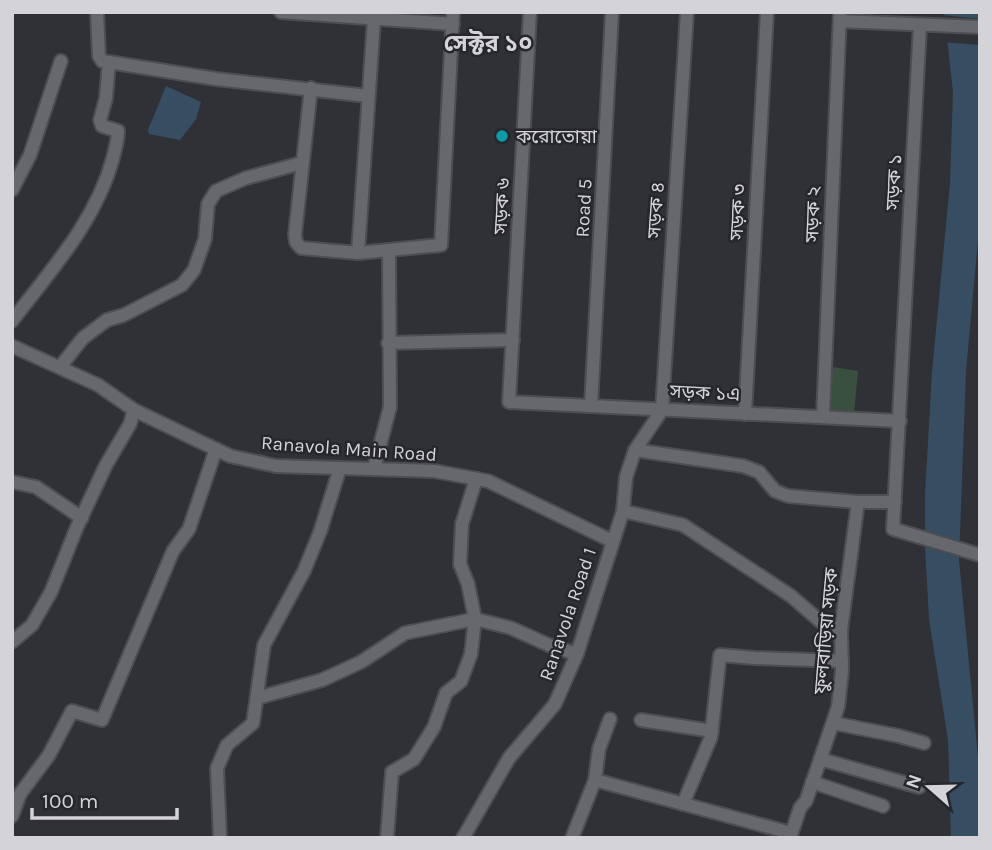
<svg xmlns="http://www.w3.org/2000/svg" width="992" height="850" viewBox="0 0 992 850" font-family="Karla,'Noto Sans Bengali',sans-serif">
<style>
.green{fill:#394f3f}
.water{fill:#374d61}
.pier{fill:#303136}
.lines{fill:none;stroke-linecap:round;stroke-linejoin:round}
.minor-casing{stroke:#4d4d52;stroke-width:16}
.minor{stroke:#67686e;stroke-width:12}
.culture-dot{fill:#0f9aa8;stroke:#26272c;stroke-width:2.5}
.labels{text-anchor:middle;stroke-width:5;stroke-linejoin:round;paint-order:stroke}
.poi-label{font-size:19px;fill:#d4d4d8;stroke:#26272c;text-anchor:start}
.street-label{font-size:19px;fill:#d4d4d8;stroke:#26272c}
.quarter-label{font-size:23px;font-weight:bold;fill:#d4d4d8;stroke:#26272c}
</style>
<rect width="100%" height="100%" fill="#303136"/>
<!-- green -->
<polygon class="green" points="827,366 858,371 854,414 827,409"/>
<!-- water -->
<g class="water">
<polygon points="944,12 980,12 980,218 966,371 959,560 980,778 980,838 951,838 948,740 929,619 925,546 925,495 932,372 950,183 953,92"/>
<polygon points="166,86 201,102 196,119 180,140 149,134 148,130"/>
</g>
<!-- pier -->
<polygon class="pier" points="941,15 980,19 980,45 943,42"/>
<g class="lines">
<!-- minor casing -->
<g class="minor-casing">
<g id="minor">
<polyline points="97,12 99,56 102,61 216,79 368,96"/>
<polyline points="281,12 453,24"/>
<polyline points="530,12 509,402 900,421"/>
<polyline points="840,21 980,27"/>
<polyline points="920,25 893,529 980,555"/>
<polyline points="311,88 295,234 296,242 301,248 358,253 441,245 453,12"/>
<polyline points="12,190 30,155 61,61"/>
<polyline points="358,253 374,19"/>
<path d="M12 321C51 270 96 221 113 158 115 149 118 141 118 131L102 126 100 120 106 98 109 62"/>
<polyline points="388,343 513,340"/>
<polyline points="12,346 98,385 134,410 230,456 276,466 434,471 488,481 612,541"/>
<polyline points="60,367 83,338 107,320 124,315 182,285 194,270 205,239 208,204 216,191 246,178 302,163"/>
<polyline points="591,406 612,12"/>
<polyline points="745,414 767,12"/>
<polyline points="823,417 840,12"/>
<polyline points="635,450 743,466 759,472 775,491 788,496 858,502 895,502"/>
<polyline points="374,468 390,407 389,252"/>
<polyline points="12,482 36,487 82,518"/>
<polyline points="623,511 683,525 791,596 821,622 841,630"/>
<polyline points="12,642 32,625 51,592 77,527 106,465 130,424 134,410"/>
<polyline points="257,698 322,680 361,662 405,633 475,619 511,628 551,646 577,654"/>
<polyline points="641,720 712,731"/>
<polyline points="833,723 899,736 924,743"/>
<polyline points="820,759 919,787"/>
<polyline points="595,780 599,749 610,719"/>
<polyline points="812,782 883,806"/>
<polyline points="683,804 711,737 720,655 755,658 842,661"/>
<polyline points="12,816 20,794 49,755 72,711 102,720 173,551 189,529 216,449"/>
<polyline points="220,838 217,768 227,745 253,723 264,645 304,571 320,532 340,468"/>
<polyline points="387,838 392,772 414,759 434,727 446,693 461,681 471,654 475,619 468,584 460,564 462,524 476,479"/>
<polyline points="463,838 509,758 555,704 577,654 623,511 626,477 635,450 662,410 687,12"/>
<polyline points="572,838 595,780 791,833"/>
<polyline points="790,838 800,808 806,801 838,707 842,671 841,630 858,502"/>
</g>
</g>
<!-- minor -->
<use href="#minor" class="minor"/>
</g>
<!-- markers -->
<circle class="culture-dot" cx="502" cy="136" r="7"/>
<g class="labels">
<!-- poi labels -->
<g class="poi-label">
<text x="516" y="143">করোতোয়া</text>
</g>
<!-- street labels -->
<g class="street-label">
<text transform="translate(893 182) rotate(-87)" y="7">সড়ক ১</text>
<text transform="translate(501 206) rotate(-87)" y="7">সড়ক ৬</text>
<text transform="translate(583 208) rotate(-87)" y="7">Road 5</text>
<text transform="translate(655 210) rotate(-86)" y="7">সড়ক ৪</text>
<text transform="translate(737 212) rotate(-87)" y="7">সড়ক ৩</text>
<text transform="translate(812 214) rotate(-88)" y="7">সড়ক ২</text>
<text transform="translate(705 392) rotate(3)" y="7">সড়ক ১এ</text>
<text transform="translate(349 448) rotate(4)" y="7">Ranavola Main Road</text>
<text transform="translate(567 614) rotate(-71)" y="7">Ranavola Road 1</text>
<text transform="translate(825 631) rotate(-85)" y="7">ফুলবাড়িয়া সড়ক</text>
</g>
<!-- quarter labels -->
<g class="quarter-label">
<text x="488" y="51">সেক্টর ১০</text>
</g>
</g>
<!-- border -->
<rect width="992" height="850" fill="none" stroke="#d4d4d8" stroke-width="28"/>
<!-- north arrow -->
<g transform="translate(929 787) rotate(290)" stroke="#26272c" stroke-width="5" paint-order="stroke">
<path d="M0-5L12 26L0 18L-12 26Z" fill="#d4d4d8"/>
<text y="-10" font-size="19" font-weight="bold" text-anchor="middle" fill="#d4d4d8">N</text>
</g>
<!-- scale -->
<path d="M32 808v10h145v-10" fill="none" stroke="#d4d4d8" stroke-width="3.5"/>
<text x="42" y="808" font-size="21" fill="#d4d4d8" stroke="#26272c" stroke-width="5" paint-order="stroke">100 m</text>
</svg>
